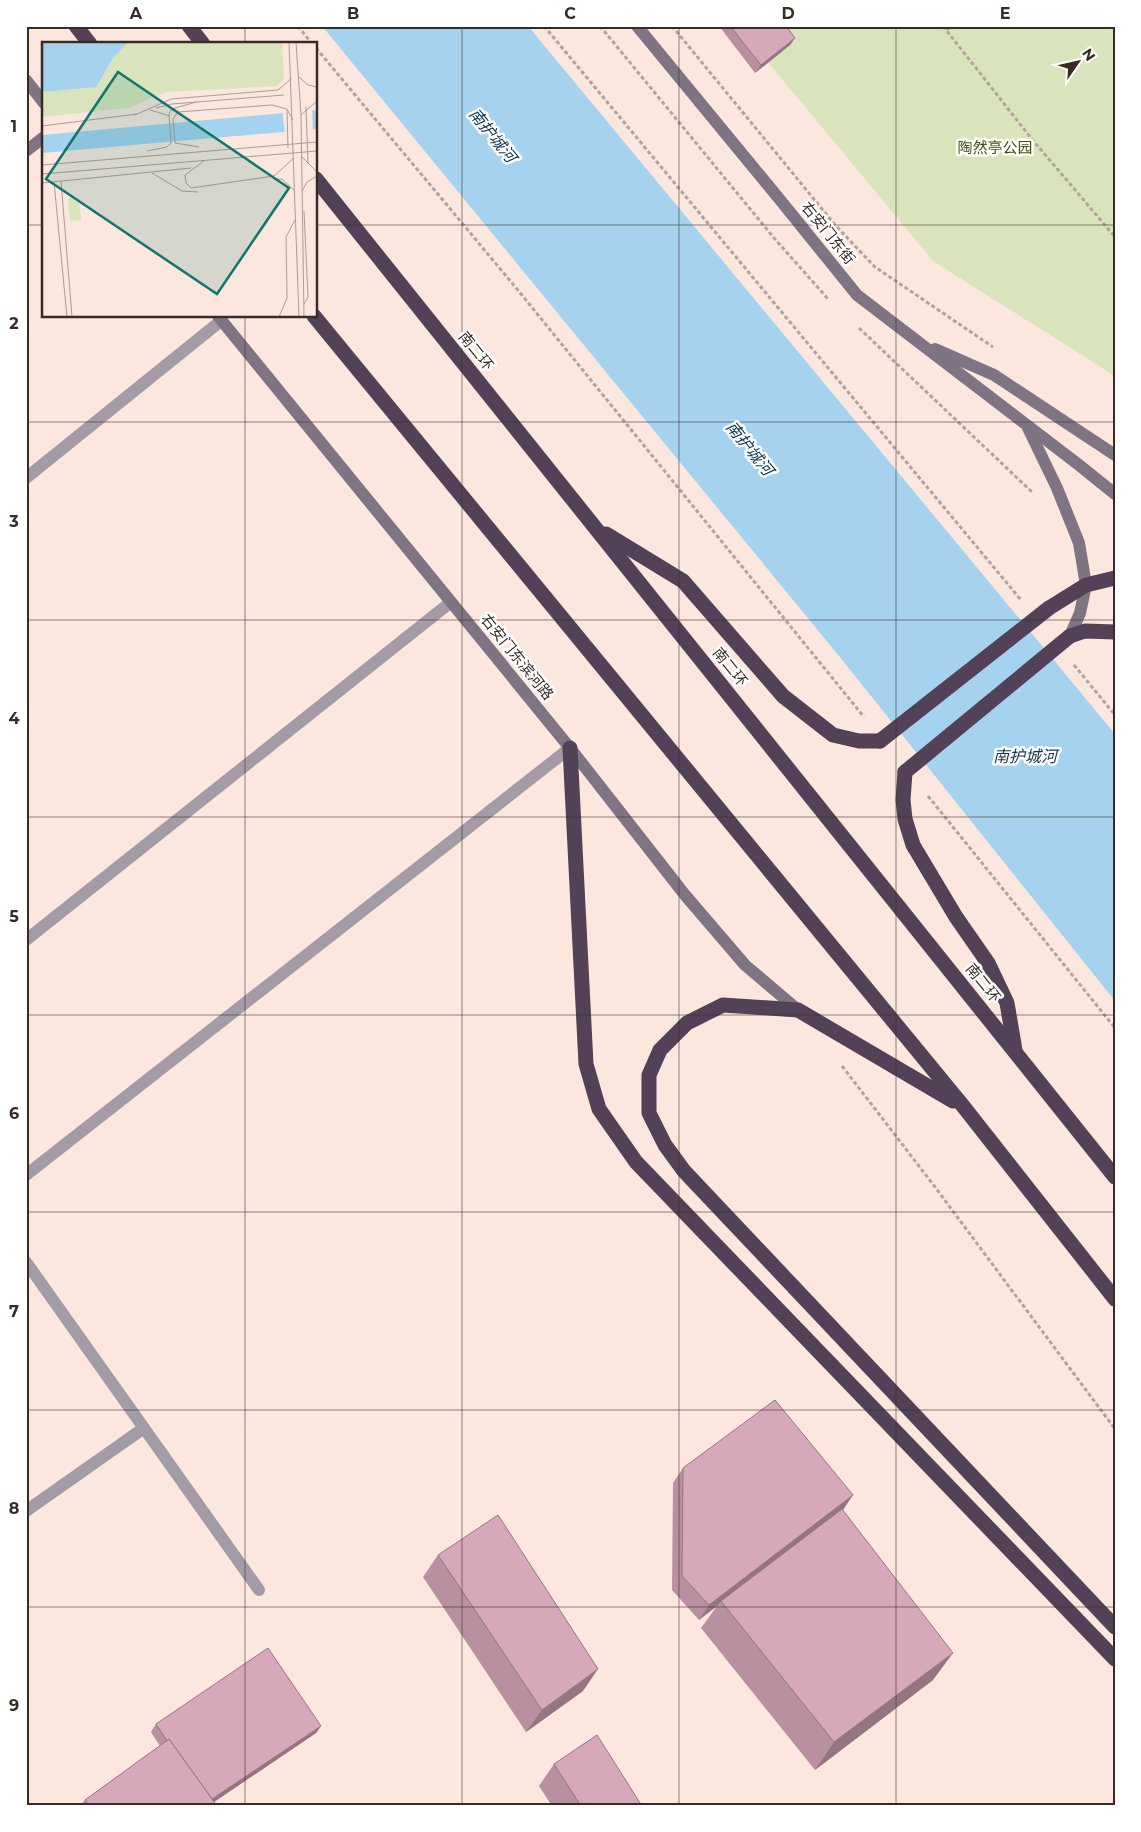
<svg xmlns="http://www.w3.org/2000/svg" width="1141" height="1832" viewBox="0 0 1141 1832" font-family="Montserrat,'Noto Sans SC',sans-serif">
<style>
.green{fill:#d9e4bc}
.water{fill:#a5d2ef}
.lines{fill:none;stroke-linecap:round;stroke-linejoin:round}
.path{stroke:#b4a39b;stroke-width:3;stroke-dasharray:4 2.5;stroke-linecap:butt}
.lane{stroke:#a39ba6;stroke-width:12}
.street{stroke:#a39ba6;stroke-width:12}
.secondary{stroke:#807484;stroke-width:12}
.highway{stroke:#524157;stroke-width:15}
.highway-bridge{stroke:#524157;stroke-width:15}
.wall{fill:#b990a0}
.shaded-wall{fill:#967582}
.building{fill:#d7a7ba;stroke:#967582}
.grid{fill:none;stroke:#382b25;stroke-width:1;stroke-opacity:0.55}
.labels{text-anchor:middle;stroke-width:5;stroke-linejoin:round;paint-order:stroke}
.park-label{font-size:15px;fill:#414f06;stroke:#fff}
.street-label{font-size:15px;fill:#382b25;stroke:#fff}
.water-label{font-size:16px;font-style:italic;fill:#10354a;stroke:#fff}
.inset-road{fill:none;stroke:#ad9c94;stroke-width:1}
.view{fill:#0f766e;fill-opacity:0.15;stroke:#0f766e;stroke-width:2.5}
.inset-edge{fill:none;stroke:#382b25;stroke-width:2.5}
.neatline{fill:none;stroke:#382b25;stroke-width:2}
.grid-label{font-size:16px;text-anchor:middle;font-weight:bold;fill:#382b25}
</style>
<rect width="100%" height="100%" fill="#fbe7de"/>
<!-- green -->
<polygon class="green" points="738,26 1115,26 1115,376 933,261"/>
<!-- water -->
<polygon class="water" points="322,26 528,26 1115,734 1115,1001 839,656"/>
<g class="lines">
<!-- path -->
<g class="path">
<polyline points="298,26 312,44"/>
<polyline points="544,26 1021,600"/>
<polyline points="600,26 774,238 829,300"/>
<polyline points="672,26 836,226 875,267 993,347"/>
<polyline points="943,26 1031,138 1115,237"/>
<polyline points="946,29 957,26"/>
<polyline points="316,48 517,289 864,717"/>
<polyline points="859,328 1032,492"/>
<polyline points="1074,665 1115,715"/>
<polyline points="928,796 1115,1028"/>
<polyline points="842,1066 932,1183 1115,1429"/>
</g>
<!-- lane -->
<g class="lane">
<polyline points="26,478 222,320"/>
<polyline points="26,940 451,602"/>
<polyline points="26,1262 259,1590"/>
<polyline points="26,1511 144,1428"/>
</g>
<!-- street -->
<polyline class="street" points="26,1175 570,748"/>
<!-- secondary -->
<g class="secondary">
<polyline points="637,26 781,201 857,295 1079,465 1115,494"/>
<polyline points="26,80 44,103"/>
<polyline points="26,151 44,137"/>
<polyline points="218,316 570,748 685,895 745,965 798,1010"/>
<polyline points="935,349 994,375 1115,455"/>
<polyline points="1028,428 1057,488 1079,543 1086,585 1080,613 1070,636"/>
</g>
<!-- highway -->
<g class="highway">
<polyline points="76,26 90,44"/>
<polyline points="189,26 203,44"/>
<polyline points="316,179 1115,1177"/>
<polyline points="314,316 963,1106 1115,1299"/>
<polyline points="606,534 683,581 783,696 833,735 859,741 880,741"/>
<polyline points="1049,608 1086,585 1115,578"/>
<polyline points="1070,636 1085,631 1115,632"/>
<polyline points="570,748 586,1064 599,1109 636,1162 1115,1659"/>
<polyline points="905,772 903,800 905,819 913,845 956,917 988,963 1007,1003 1015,1050"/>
<polyline points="953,1101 798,1010 723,1005 687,1023 660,1050 649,1075 649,1113 665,1145 684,1171 1115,1627"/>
</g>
<!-- highway-bridge -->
<g class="highway-bridge">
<polyline points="880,741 1049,608"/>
<polyline points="905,772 1070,636"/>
</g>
</g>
<!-- wall -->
<g class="wall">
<polygon points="719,26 786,26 795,38 790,45 755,73"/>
<polygon points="683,1468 843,1510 933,1680 815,1770 701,1628 717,1606 699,1620 672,1590 673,1483"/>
<polygon points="438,1555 583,1691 526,1732 423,1577"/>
<polygon points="156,1724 321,1726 316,1733 214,1802 217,1806 80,1806 85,1800 160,1746 151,1732"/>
<polygon points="554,1764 642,1806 552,1806 539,1786"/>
</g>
<!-- shaded-wall -->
<g class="shaded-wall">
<polygon points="795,38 790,45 755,73 761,65"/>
<polygon points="853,1495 843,1510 721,1601 717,1606 699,1620 709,1605"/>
<polygon points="953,1653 933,1680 815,1770 834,1742"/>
<polygon points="598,1669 583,1691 526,1732 542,1710"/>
<polygon points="321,1726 316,1733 208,1806 208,1802"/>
</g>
<!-- building -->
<g class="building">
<polygon points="730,26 786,26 795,38 761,65"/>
<polygon points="775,1400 853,1495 709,1605 682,1576 683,1468"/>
<polygon points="842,1509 953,1653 834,1742 721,1601"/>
<polygon points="498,1515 598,1669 542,1710 438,1555"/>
<polygon points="268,1648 321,1726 212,1799 169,1739 167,1741 156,1724"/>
<polygon points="597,1735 642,1806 581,1806 554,1764"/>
<polygon points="169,1739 217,1806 89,1806 85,1800"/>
</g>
<!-- grid -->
<path class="grid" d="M245 26V44M462 26V1806M679 26V1806M896 26V1806M26 225H44M316 225H1115M245 316V1806M26 422H1115M26 620H1115M26 817H1115M26 1015H1115M26 1212H1115M26 1410H1115M26 1607H1115"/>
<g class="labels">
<!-- park labels -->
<g class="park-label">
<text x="995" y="153">陶然亭公园</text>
</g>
<!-- street labels -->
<g class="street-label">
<text transform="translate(828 233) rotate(51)" y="5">右安门东街</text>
<text transform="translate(476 351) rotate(51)" y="5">南二环</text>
<text transform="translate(517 657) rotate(51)" y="5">右安门东滨河路</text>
<text transform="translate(730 667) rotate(51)" y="5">南二环</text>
<text transform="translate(983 983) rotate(51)" y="5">南二环</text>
</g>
<!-- water labels -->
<g class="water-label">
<text transform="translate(493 135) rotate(51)" y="6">南护城河</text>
<text transform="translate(750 448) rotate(51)" y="6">南护城河</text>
<text x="1025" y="762">南护城河</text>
</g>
</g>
<!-- overview -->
<g transform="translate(42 42)">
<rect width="275" height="275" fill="#fbe7de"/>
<path d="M0 0H240L242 37 235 44 124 50 87 66 0 75ZM26 156H37L39 178 28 179Z" fill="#d9e4bc"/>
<path d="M86 0 71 16 54 45 0 50V2ZM275 68V87L0 111V93Z" fill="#a5d2ef"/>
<path d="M270 66 271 90 243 92 240 68Z" fill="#fbe7de"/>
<path class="inset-road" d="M247 0 257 275M254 0 259 73 262 275M257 35 266 43 275 45M264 65 266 122M114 66 130 62 242 53M108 68 128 74M245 68 246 106M93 73 129 57 236 48 250 36M259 73 275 59M0 84 95 72M157 105 133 101 131 77 136 70 230 63 245 67 251 78M105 109 125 105 129 101 127 72 130 67 154 60M260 115 275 130M162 119 143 133 144 141 149 146 232 134 252 116M0 123 275 100M110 131 140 149 156 150M0 132 275 109M232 137H240L253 149M19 139 30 275M12 140 25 275M0 141 149 126M260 149 265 140 275 134M262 169 266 255 262 262M112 275H185M237 275 245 256 244 195 253 178"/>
<path class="view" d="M76 30 247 146 175 252 4 137Z"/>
<rect width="275" height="275" class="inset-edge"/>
</g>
<!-- border -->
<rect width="1141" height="1832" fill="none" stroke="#ffffff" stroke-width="55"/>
<!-- north arrow -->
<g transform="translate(1078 62) rotate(56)" stroke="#ffffff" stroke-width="4" paint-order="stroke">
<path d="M0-4L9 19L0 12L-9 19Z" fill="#382b25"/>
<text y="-8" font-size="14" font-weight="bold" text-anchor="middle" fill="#382b25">N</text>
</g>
<rect x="28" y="28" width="1086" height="1776" class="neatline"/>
<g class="grid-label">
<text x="136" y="19">A</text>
<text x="353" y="19">B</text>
<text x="570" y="19">C</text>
<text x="788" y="19">D</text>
<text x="1005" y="19">E</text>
<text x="14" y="132">1</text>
<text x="14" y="329">2</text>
<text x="14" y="527">3</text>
<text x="14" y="724">4</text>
<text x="14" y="922">5</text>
<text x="14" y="1119">6</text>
<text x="14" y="1317">7</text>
<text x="14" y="1514">8</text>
<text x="14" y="1711">9</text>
</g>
</svg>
